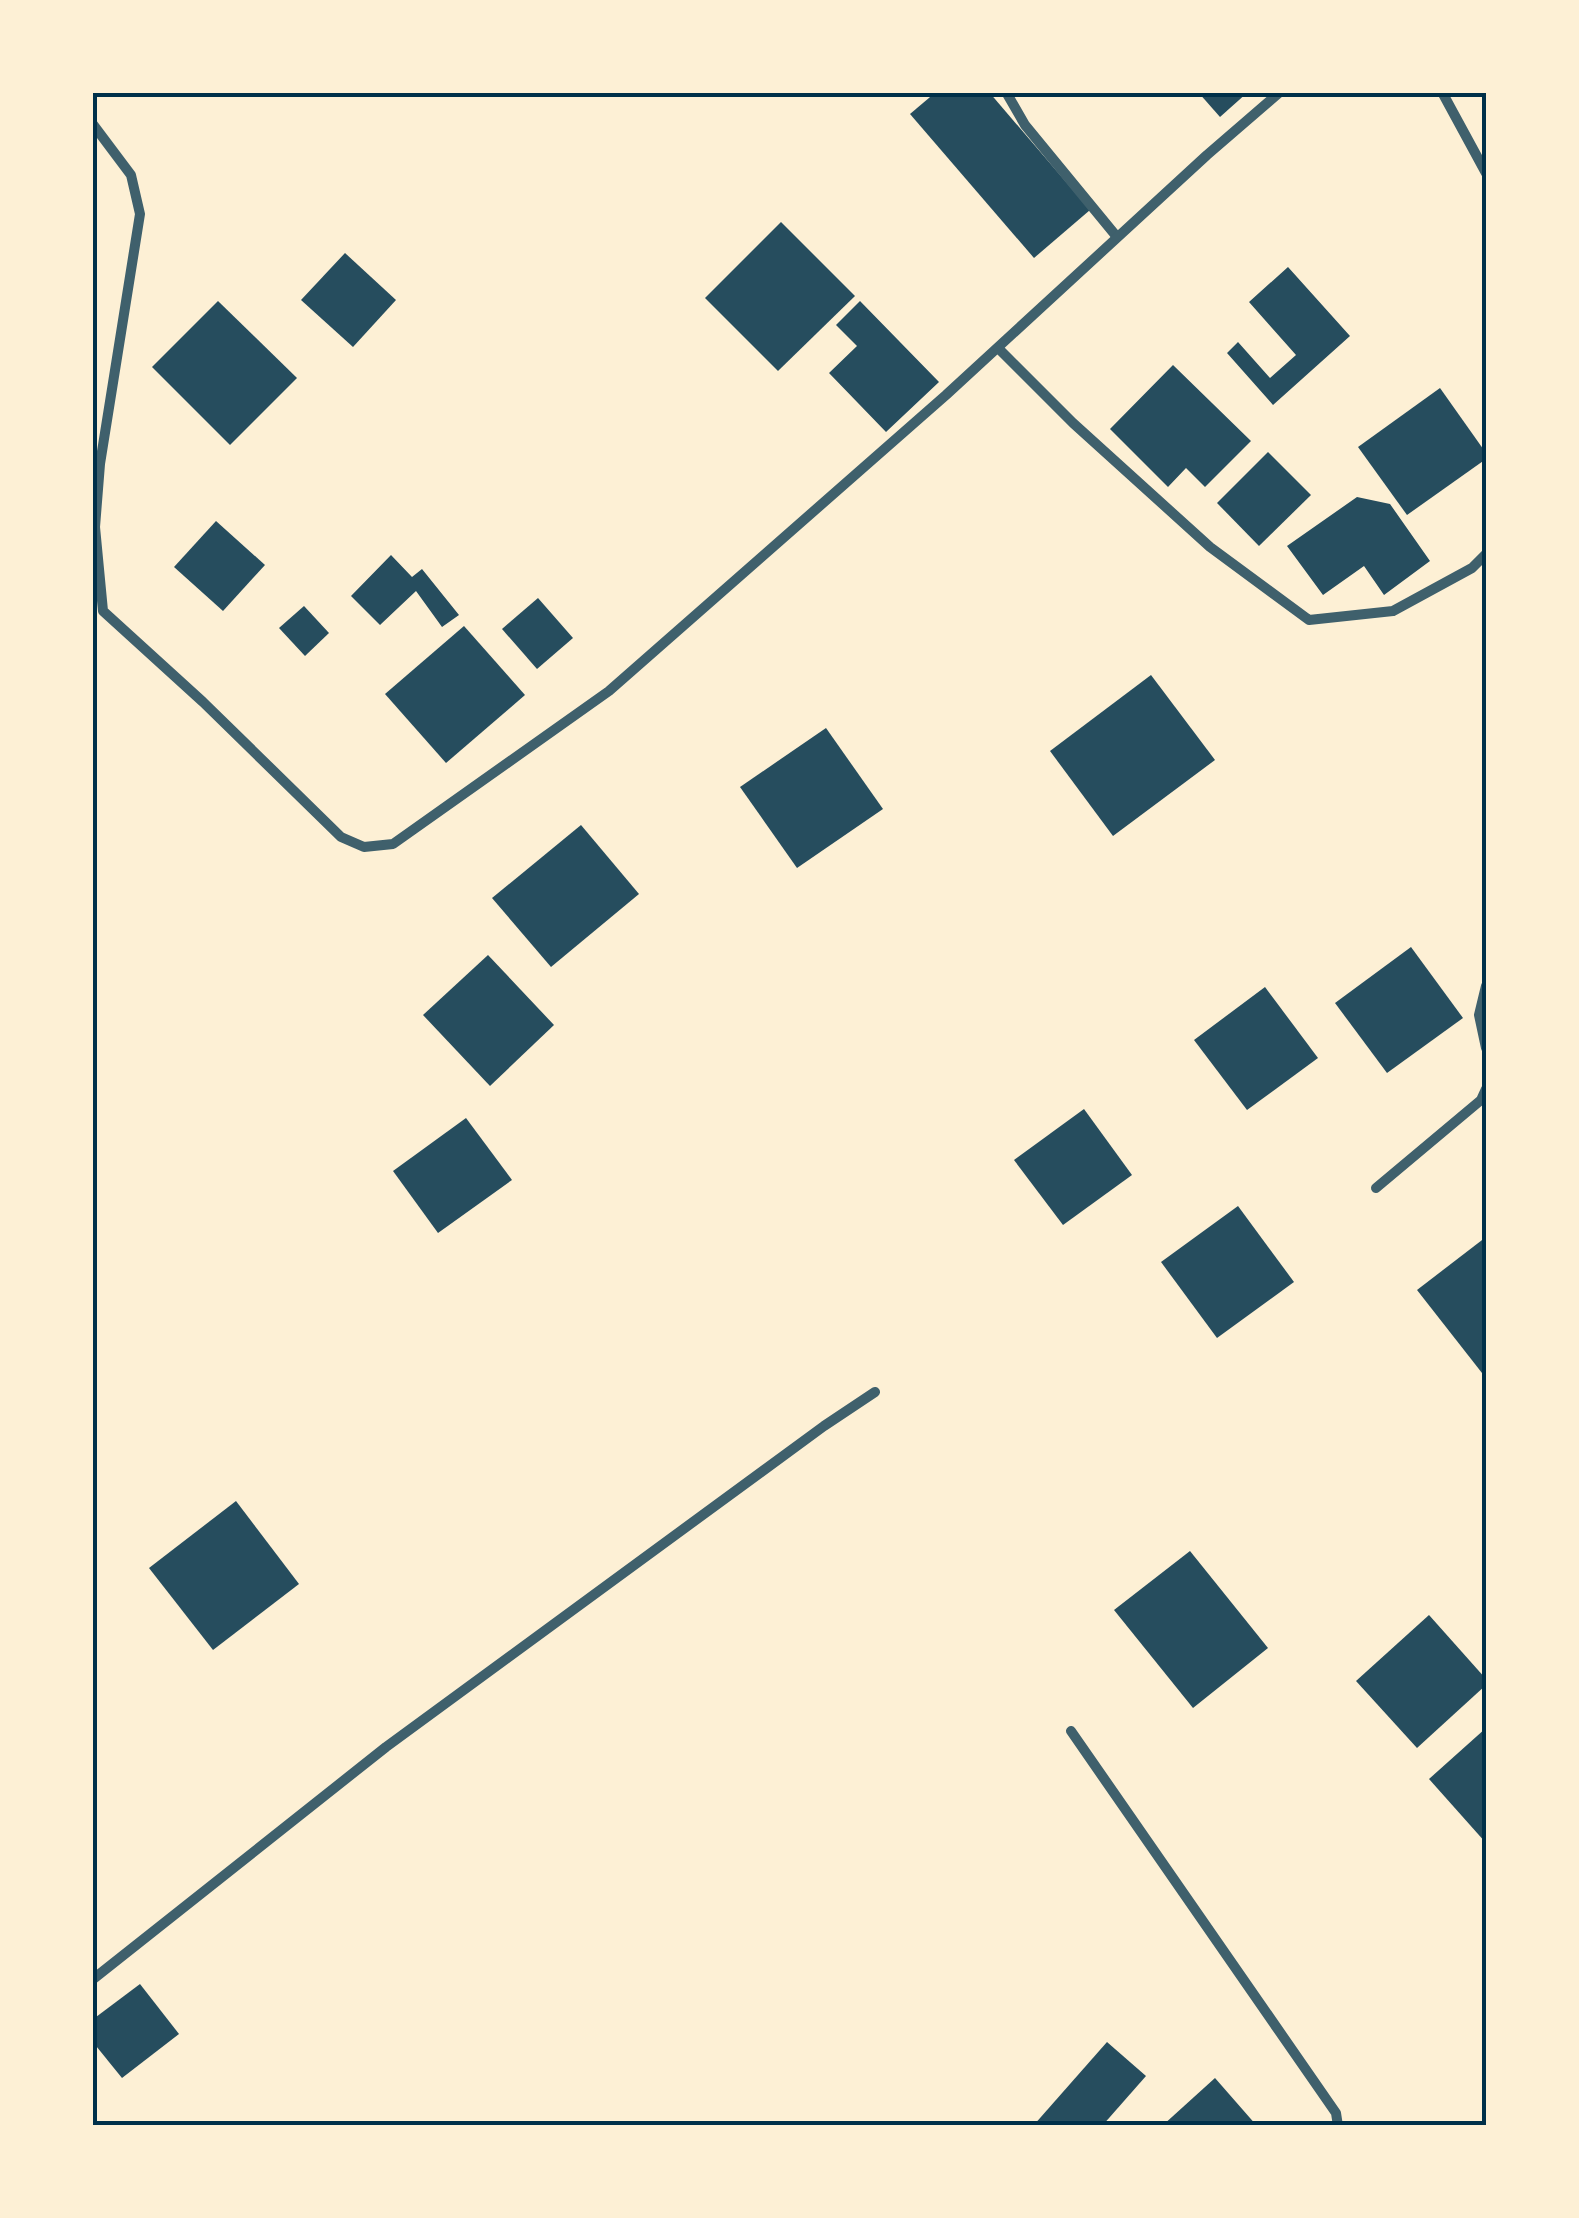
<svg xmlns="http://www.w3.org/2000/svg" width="1579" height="2218" viewBox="0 0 1579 2218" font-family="Merriweather,serif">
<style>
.building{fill:#264d5e}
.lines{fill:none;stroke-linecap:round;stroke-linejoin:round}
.minor{stroke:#3f606c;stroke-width:10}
.neatline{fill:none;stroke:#003049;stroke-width:4}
</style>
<rect width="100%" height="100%" fill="#fdf0d5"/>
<!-- building -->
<g class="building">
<polygon points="936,92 989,92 1090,210 1034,258 910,114"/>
<polygon points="1198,92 1248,92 1220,117"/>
<polygon points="781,222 855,296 778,371 705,298"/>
<polygon points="345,253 396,300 353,347 301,300"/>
<polygon points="1288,267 1350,336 1273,405 1227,353 1238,342 1270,378 1296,355 1249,302"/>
<polygon points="218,301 297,378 230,445 152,367"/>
<polygon points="860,301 939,382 886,432 829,373 857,346 836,325"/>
<polygon points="1173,365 1251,441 1205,487 1186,468 1168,487 1110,429"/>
<polygon points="1440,388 1486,453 1486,459 1407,515 1358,447"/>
<polygon points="1268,452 1311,495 1259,546 1217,503"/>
<polygon points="1357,497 1390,504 1430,561 1384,595 1364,566 1323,595 1287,546"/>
<polygon points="216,521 265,565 223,611 174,567"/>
<polygon points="391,555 412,577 422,569 459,615 442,627 416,591 380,625 351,596"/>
<polygon points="538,598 573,638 537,669 502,629"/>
<polygon points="304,606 329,633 305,656 279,628"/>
<polygon points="464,626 525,695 446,763 385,694"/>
<polygon points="1151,675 1215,760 1113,836 1050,751"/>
<polygon points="826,728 883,809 797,868 740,787"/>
<polygon points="581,825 639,894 551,967 492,898"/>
<polygon points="1411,947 1463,1018 1387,1073 1335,1003"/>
<polygon points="488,955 554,1025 490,1086 423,1015"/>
<polygon points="1265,987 1318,1058 1247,1110 1194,1040"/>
<polygon points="1084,1109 1132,1175 1063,1225 1014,1160"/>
<polygon points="466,1118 512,1180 438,1233 393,1171"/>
<polygon points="1238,1206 1294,1282 1217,1338 1161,1262"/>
<polygon points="1486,1237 1486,1370 1482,1373 1417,1290"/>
<polygon points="236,1501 299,1584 213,1650 149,1568"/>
<polygon points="1190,1551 1268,1648 1193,1708 1114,1610"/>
<polygon points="1429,1615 1486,1679 1486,1685 1417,1748 1356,1681"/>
<polygon points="1486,1728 1486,1843 1429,1779"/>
<polygon points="140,1984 179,2034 122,2078 92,2041 92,2020"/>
<polygon points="1107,2042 1146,2076 1102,2126 1033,2126"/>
<polygon points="1215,2078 1257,2126 1162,2126"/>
</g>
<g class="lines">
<!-- minor -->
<g class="minor">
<polyline points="1006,92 1025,125 1117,237"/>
<polyline points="1442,92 1486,173"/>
<polyline points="92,123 131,175 140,214 100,464 95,527 103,611 203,702 341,837 364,847 393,844 609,691 946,395 1207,155 1280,92"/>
<polyline points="998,348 1073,423 1210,547 1309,620 1393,611 1472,568 1486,554"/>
<polyline points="1486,986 1479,1015 1486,1048"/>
<polyline points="1376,1188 1481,1100 1486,1089"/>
<polyline points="1071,1731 1336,2113 1338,2126"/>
<polyline points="92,1980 386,1747 824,1426 875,1392"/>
</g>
</g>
<!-- border -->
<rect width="1579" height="2218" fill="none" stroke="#fdf0d5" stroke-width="190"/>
<rect x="95" y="95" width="1389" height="2028" class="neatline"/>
</svg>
